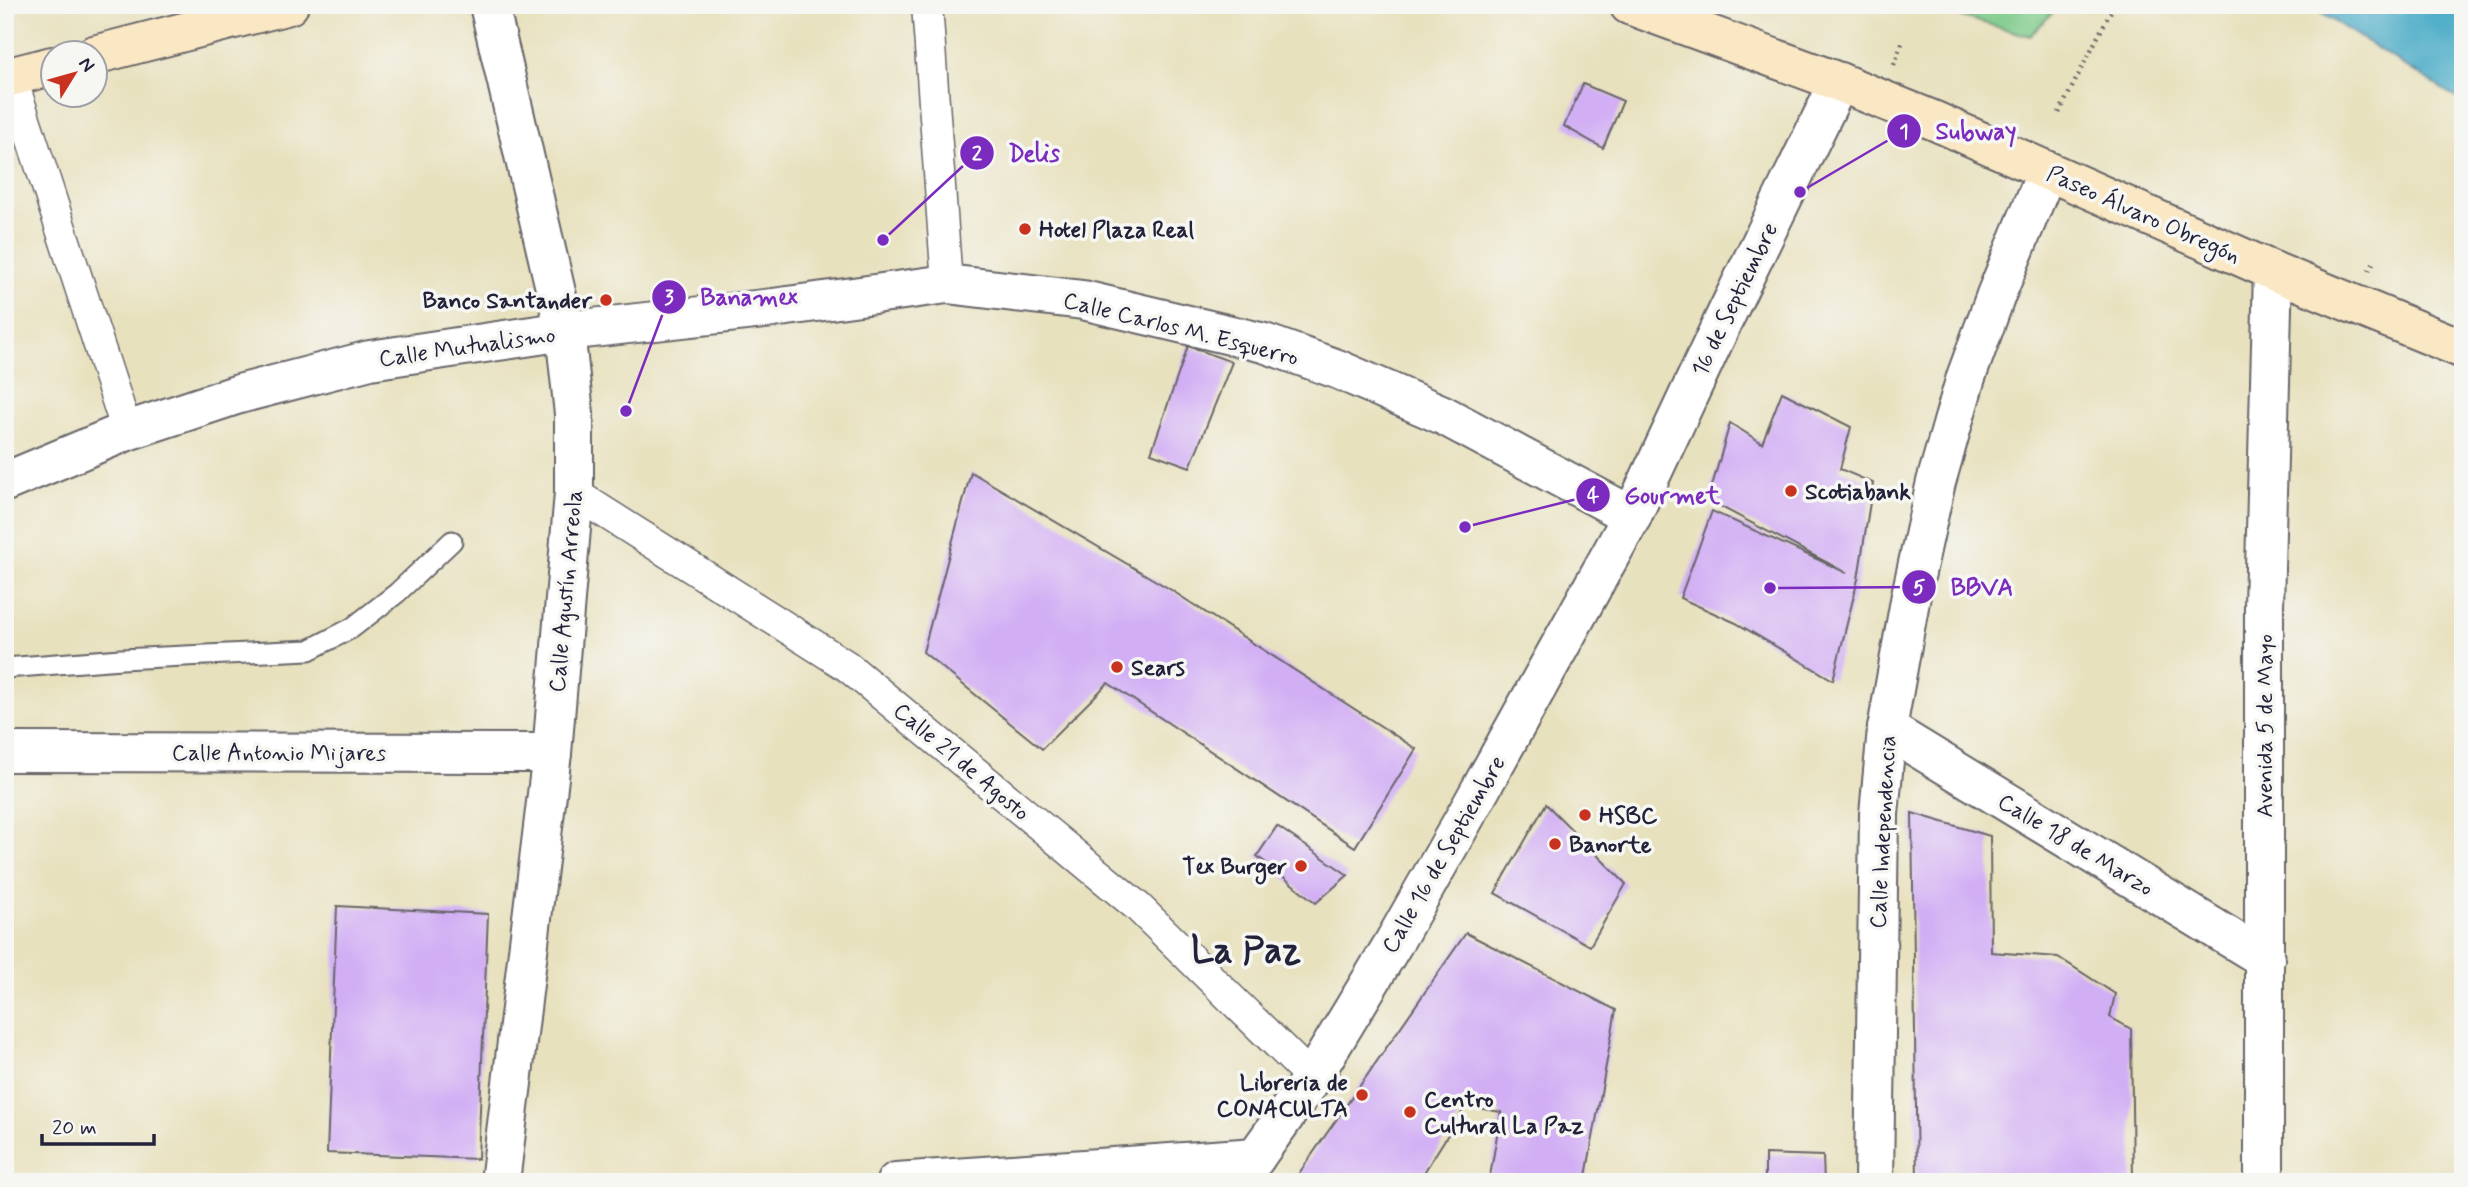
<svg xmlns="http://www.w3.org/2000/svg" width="2468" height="1187" viewBox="0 0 2468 1187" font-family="Mynerve,sans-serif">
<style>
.green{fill:#7cc988;stroke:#4f7662;stroke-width:2}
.water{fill:#47aac6;stroke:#346680;stroke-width:2}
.building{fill:#d2aff4}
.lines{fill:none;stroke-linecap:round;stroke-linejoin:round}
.service-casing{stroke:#676569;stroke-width:23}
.pedestrian-casing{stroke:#676569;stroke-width:33}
.minor-casing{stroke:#676569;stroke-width:42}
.tertiary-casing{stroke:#676569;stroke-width:42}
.secondary-casing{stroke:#676569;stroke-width:42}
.path{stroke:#676569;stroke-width:4.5;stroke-dasharray:2 5;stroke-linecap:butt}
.service{stroke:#fff;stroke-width:19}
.pedestrian{stroke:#fff;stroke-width:30}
.minor{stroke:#fff;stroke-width:38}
.tertiary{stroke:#fff;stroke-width:38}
.secondary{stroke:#fae7c3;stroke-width:38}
.poi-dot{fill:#c8321e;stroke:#f6f6f2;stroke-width:2.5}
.labels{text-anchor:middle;stroke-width:7;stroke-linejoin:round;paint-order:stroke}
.street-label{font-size:23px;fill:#22223b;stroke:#f6f6f2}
.poi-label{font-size:23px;font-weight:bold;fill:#22223b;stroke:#f6f6f2;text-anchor:start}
.town-label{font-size:37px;font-weight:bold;fill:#22223b;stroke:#f6f6f2}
.leader{fill:none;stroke:#7b2cbf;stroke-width:2.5}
.callout-dot{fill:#7b2cbf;stroke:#f6f6f2;stroke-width:2.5}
.mark-label{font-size:21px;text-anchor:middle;font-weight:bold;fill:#fff}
.callout-label{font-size:24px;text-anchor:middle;font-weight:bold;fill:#7b2cbf;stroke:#f6f6f2;stroke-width:7;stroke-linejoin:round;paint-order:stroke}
</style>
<rect width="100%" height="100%" fill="#f6f6f2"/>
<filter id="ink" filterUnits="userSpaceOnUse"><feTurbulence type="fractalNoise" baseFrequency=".0143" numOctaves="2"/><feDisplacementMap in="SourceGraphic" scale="14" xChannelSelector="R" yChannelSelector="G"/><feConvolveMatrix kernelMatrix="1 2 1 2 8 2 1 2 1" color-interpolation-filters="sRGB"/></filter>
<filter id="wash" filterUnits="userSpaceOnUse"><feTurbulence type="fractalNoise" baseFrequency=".00686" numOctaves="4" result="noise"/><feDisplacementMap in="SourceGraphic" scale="28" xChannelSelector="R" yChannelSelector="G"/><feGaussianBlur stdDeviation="1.57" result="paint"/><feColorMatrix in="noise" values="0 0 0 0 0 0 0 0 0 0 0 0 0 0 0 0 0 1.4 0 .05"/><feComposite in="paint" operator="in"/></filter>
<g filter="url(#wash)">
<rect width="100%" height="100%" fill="#e8e1be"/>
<!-- green -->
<polygon class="green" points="1919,5 2060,5 2030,36"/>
<!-- water -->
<polygon class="water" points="2308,5 2463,5 2463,102"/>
<g id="blocks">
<!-- building -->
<g class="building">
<polygon points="1583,84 1623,101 1603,148 1564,126"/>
<polygon points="1188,346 1232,362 1190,467 1151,453"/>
<polygon points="1782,392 1851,427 1840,469 1873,483 1858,579 1833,680 1736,623 1680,598 1712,511 1847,573 1708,500 1730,423 1762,443"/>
<polygon points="971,472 1168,588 1416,749 1355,847 1108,683 1042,749 923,652"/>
<polygon points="1546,804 1626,884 1590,946 1495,893"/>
<polygon points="1912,813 1990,836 1991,952 2058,957 2115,994 2110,1017 2131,1029 2133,1182 1917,1182"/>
<polygon points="1277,826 1348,875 1316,903 1257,856"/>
<polygon points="337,906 488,914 478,1159 327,1153"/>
<polygon points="1466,933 1616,1010 1585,1182 1489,1182 1501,1112 1466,1106 1418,1182 1293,1182"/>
<polygon points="1765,1154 1823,1156 1824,1182 1765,1182"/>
</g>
</g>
</g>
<g filter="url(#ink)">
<use href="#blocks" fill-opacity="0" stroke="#676569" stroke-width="2"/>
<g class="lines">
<!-- service casing -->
<g class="service-casing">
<polyline id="service" points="5,668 121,659 309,650 352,628 397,593 452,541"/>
</g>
<!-- pedestrian casing -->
<g class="pedestrian-casing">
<g id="pedestrian">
<polyline points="927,5 947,284"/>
<polyline points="11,76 127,431"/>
<polyline points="574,493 847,666 1138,907 1312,1078"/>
</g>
</g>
<!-- minor casing -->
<g class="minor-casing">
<g id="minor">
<polyline points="489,5 565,331 574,414 574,493 552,753 500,1182"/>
<polyline points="5,482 127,431 239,394 370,360 565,331 773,308 947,284 1083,300 1264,343 1337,369 1443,415 1632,516"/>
<polyline points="1887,729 2265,959"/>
<polyline points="5,752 552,753"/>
<polyline points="896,1182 1256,1157"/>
<polyline points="1874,1182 1879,814 1887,729 1911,595 1936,482 1966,377 1996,295 2047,171"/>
</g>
</g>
<!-- tertiary casing -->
<g class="tertiary-casing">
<g id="tertiary">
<polyline points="1238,1182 1312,1078 1393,944 1473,803 1632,516 1724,319 1839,82"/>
<polyline points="2264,1182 2264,606 2273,271"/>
</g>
</g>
<!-- secondary casing -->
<g class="secondary-casing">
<g id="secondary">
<polyline points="1629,5 1839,82 1935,121 2273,271 2463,349"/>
<polyline points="94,55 289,5"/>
<polyline points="5,78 52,66"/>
</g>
</g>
<!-- path -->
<g class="path">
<polyline points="1894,65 1902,43"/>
<polyline points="2059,113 2114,5"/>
<polyline points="2369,271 2375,259"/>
</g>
<!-- service -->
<use href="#service" class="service"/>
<!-- pedestrian -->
<use href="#pedestrian" class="pedestrian"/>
<!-- minor -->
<use href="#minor" class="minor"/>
<!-- tertiary -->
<use href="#tertiary" class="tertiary"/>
<!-- secondary -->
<use href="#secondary" class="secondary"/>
</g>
</g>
<!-- markers -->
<g class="poi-dot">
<circle cx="1025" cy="229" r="7"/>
<circle cx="606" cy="300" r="7"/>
<circle cx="1791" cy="491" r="7"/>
<circle cx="1117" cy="667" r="7"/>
<circle cx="1585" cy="815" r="7"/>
<circle cx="1555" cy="844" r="7"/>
<circle cx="1301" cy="866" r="7"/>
<circle cx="1362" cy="1095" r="7"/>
<circle cx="1410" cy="1112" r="7"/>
</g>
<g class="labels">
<!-- street labels -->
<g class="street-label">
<text transform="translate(2144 214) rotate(24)" y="8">Paseo Álvaro Obregón</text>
<text transform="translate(1734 299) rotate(-64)" y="8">16 de Septiembre</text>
<text transform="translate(1181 328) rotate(14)" y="8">Calle Carlos M. Esquerro</text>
<text transform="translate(467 346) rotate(-8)" y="8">Calle Mutualismo</text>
<text transform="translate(565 591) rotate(-85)" y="8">Calle Agustín Arreola</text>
<text transform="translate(2264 726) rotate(-90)" y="8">Avenida 5 de Mayo</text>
<text x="279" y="760">Calle Antonio Mijares</text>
<text transform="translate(962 761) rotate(40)" y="8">Calle 21 de Agosto</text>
<text transform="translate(1882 832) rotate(-87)" y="8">Calle Independencia</text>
<text transform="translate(2076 844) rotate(31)" y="8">Calle 18 de Marzo</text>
<text transform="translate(1443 854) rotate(-60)" y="8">Calle 16 de Septiembre</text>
</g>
<!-- poi labels -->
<g class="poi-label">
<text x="1039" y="237">Hotel Plaza Real</text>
<text x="592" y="308" text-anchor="end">Banco Santander</text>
<text x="1805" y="499">Scotiabank</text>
<text x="1131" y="675">Sears</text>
<text x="1599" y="823">HSBC</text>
<text x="1569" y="852">Banorte</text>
<text x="1287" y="874" text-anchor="end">Tex Burger</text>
<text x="1348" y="1090" text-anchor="end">Libreria de<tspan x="1348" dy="26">CONACULTA</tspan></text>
<text x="1424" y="1107">Centro<tspan x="1424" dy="26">Cultural La Paz</tspan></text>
</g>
<!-- town labels -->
<g class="town-label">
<text x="1246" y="962">La Paz</text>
</g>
</g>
<!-- callouts -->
<path class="leader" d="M1800 192L1904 131M883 240L977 153M626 411L669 297M1465 527L1593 495M1770 588L1919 587"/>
<g class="callout-dot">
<circle cx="1800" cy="192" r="7"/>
<circle cx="883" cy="240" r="7"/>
<circle cx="626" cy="411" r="7"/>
<circle cx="1465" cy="527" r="7"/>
<circle cx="1770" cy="588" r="7"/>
<circle cx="1904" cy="131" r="18"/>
<circle cx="977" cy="153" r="18"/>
<circle cx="669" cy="297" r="18"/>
<circle cx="1593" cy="495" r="18"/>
<circle cx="1919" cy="587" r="18"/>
</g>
<g class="mark-label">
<text x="1904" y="138">1</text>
<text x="977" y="160">2</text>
<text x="669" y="304">3</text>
<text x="1593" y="502">4</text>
<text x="1919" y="594">5</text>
</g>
<g class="callout-label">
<text x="1976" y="139">Subway</text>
<text x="1034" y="161">Delis</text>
<text x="749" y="305">Banamex</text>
<text x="1672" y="503">Gourmet</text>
<text x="1982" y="595">BBVA</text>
</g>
<!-- margin -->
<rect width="2468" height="1187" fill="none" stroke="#f6f6f2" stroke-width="28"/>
<!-- north arrow -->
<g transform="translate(74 74) rotate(53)"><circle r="33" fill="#f6f6f2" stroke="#a1a1a9" stroke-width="2"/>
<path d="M0-5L12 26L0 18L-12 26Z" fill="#c8321e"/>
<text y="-10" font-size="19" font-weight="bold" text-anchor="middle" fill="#22223b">N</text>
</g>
<!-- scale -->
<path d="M42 1134v10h112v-10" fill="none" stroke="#22223b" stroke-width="3.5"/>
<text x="52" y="1134" font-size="21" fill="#22223b" stroke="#f6f6f2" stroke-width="5" paint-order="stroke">20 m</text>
</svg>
